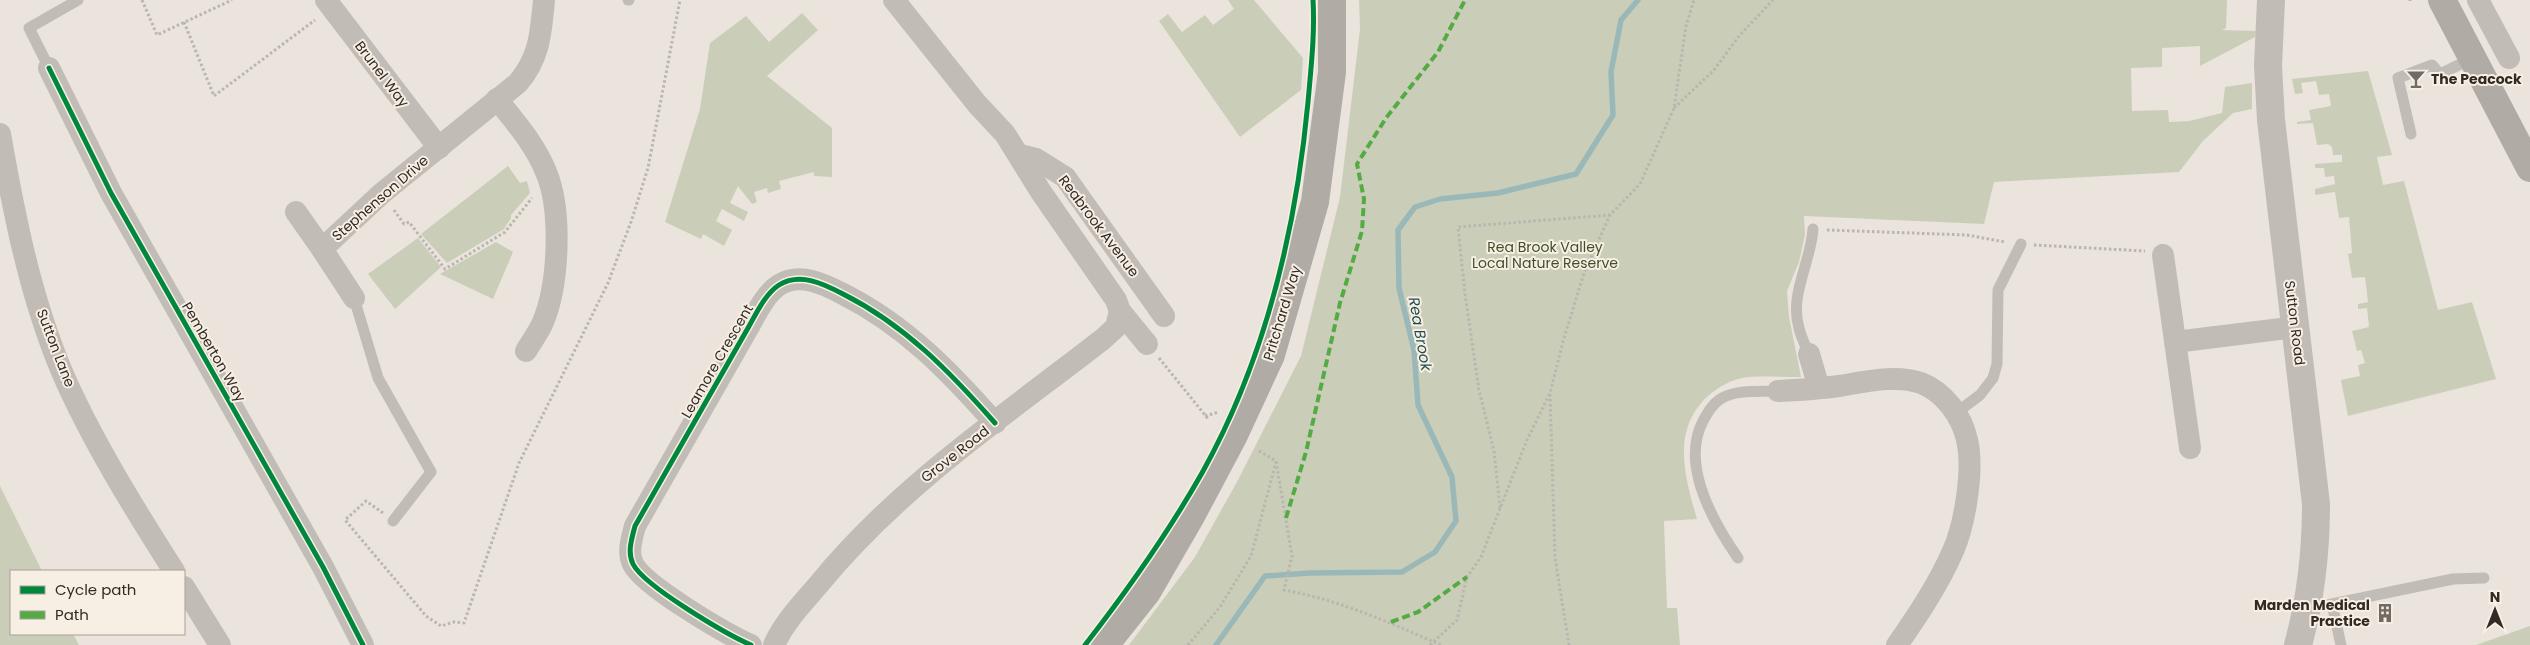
<svg xmlns="http://www.w3.org/2000/svg" width="2530" height="645" viewBox="0 0 2530 645" font-family="Poppins,sans-serif">
<style>
.green{fill:#caceb8}
.lines{fill:none;stroke-linecap:round;stroke-linejoin:round}
.stream{stroke:#9bb8b9;stroke-width:5.5}
.path{stroke:#bbb5af;stroke-width:3;stroke-dasharray:2.5 2.5;stroke-linecap:butt}
.service{stroke:#c2bcb7;stroke-width:11}
.minor{stroke:#c2bcb7;stroke-width:22}
.tertiary{stroke:#c2bcb7;stroke-width:28}
.primary{stroke:#b1aba6;stroke-width:28}
.quiet{stroke:#54ab44;stroke-width:4;stroke-dasharray:8 4;stroke-linecap:butt}
.cycleway-casing{stroke:#f7efe3;stroke-width:8}
.cycleway{stroke:#00873e;stroke-width:5}
.labels{text-anchor:middle;stroke-width:4;stroke-linejoin:round;paint-order:stroke}
.street-label{font-size:14px;fill:#322a25;stroke:#f7efe3}
.poi-label{font-size:14px;font-weight:bold;fill:#322a25;stroke:#f7efe3;text-anchor:start}
.park-label{font-size:14px;fill:#404e2b;stroke:#f7efe3}
.water-label{font-size:15px;font-style:italic;fill:#1e4b50;stroke:#f7efe3}
</style>
<rect width="100%" height="100%" fill="#eae4dd"/>
<!-- green -->
<g class="green">
<polygon points="1228,0 1254,0 1303,58 1301,90 1240,137 1159,21 1168,14 1182,32 1205,15 1213,25 1234,9"/>
<path d="M1359 0H2227L2226 28 2222 30 2256 31 2255 37 2200 66V46L2162 48V67L2131 68 2132 111 2168 110 2169 122 2189 121 2222 113 2225 87 2252 83V109L2233 113 2203 141 2179 172 1994 182 1984 224 1804 216 1805 235 1799 262 1787 291 1789 317 1801 377C1784 377 1765 376 1748 377 1732 379 1718 387 1707 397 1671 431 1685 477 1697 519L1664 521 1667 608H1677L1680 645H1129L1195 557 1238 480 1301 356 1340 197 1360 29Z"/>
<polygon points="802,13 818,30 767,76 832,128 832,177 814,176 814,172 779,181 781,189 768,193 767,188 754,192 757,202 752,204 738,186 730,203 748,212 744,221 722,209 716,221 732,230 724,246 703,234 701,239 665,222 700,109 710,43 746,16 769,42"/>
<polygon points="2368,71 2392,155 2377,157 2383,185 2404,181 2438,310 2472,302 2496,379 2348,416 2341,380 2360,376 2358,365 2365,363 2361,350 2357,351 2352,331 2369,327 2367,308 2358,309 2358,304 2368,302 2365,277 2352,278 2348,254 2352,253 2349,217 2339,218 2335,192 2315,195 2315,189 2335,184 2334,176 2325,177 2324,168 2315,168 2315,164 2342,162 2342,155 2333,155 2332,147 2328,144 2317,145 2313,123 2297,124 2297,122 2311,120 2309,110 2331,106 2329,94 2319,95 2316,81 2301,83 2303,93 2295,94 2292,79"/>
<polygon points="508,166 520,183 527,181 530,193 511,215 511,218 504,229 447,263 421,234"/>
<polygon points="418,238 441,267 395,309 368,274"/>
<polygon points="496,242 513,252 493,299 440,274"/>
<polygon points="0,486 42,571 11,571 11,634 73,634 79,645 0,645"/>
<polygon points="2530,626 2530,645 2476,645"/>
</g>
<g class="lines">
<!-- stream -->
<polyline class="stream" points="1216,645 1265,576 1310,573 1402,572 1435,552 1456,521 1452,477 1418,405 1414,350 1399,288 1398,230 1415,207 1440,199 1498,193 1576,174 1613,115 1611,72 1621,20 1638,0"/>
<!-- path -->
<g class="path">
<polyline points="142,0 157,35 232,0"/>
<polyline points="2410,1 2410,0"/>
<polyline points="184,22 214,96 315,20"/>
<polyline points="1674,108 1714,70 1739,36 1773,0"/>
<polyline points="394,210 404,224 409,222 445,269 505,232 532,198"/>
<polyline points="1827,230 1967,235 2005,242"/>
<polyline points="2034,245 2145,251"/>
<polyline points="1159,358 1209,420"/>
<polyline points="1550,394 1555,558 1569,645"/>
<polyline points="1205,416 1219,412"/>
<path d="M1259 451 1276 461 1292 556 1284 590C1340 600 1390 623 1441 645"/>
<polyline points="1500,508 1494,451 1479,390 1465,294 1458,227 1610,215"/>
<polyline points="383,513 366,501 345,520 426,616 441,626 454,622 464,623 519,463 608,283 631,222 648,168 680,0"/>
<polyline points="1188,645 1220,607 1251,556 1276,462"/>
<polyline points="1430,645 1457,620 1467,577 1481,557 1527,440 1550,393 1564,338 1584,273 1610,215 1640,184 1674,108 1686,26 1694,0"/>
</g>
<!-- service -->
<g class="service">
<polyline points="628,0 629,0"/>
<polyline points="49,68 29,28 78,0"/>
<polyline points="2411,134 2398,78 2432,65 2440,74 2473,58"/>
<polyline points="354,298 378,378 431,472 393,521"/>
<path d="M1809 354C1805 345 1801 337 1799 328 1789 295 1811 262 1813 229"/>
<polyline points="1956,413 1980,395 1993,378 1997,364 1998,290 2021,244"/>
<path d="M1738 558C1713 522 1680 465 1703 421 1708 412 1713 403 1722 398 1738 389 1761 392 1778 391"/>
<polyline points="2332,604 2341,645"/>
<polyline points="2308,609 2453,579 2484,578"/>
</g>
<!-- minor -->
<g class="minor">
<polyline points="326,0 439,148"/>
<polyline points="894,0 977,104 1005,134 1041,192 1116,300 1120,311 1147,344"/>
<polyline points="2478,0 2509,58"/>
<polyline points="49,68 111,193 323,567 363,645"/>
<path d="M497 99C515 122 535 144 546 172 562 209 559 284 543 322 539 332 531 342 526 351"/>
<path d="M0 134C14 214 30 296 62 372 91 439 135 510 174 571"/>
<polyline points="1020,155 1036,159 1065,177 1164,316"/>
<path d="M296 212 322 249 381 194 518 83C540 57 541 32 544 0"/>
<polyline points="322,249 354,298"/>
<polyline points="2163,255 2190,448"/>
<polyline points="2175,342 2296,327"/>
<polyline points="1809,354 1819,388"/>
<path d="M1778 391C1798 390 1819 389 1839 386 1864 382 1896 374 1921 383 1944 392 1962 416 1967 440 1974 469 1965 524 1953 551 1938 585 1918 615 1897 645"/>
<polyline points="184,587 220,645"/>
<path d="M751 645C726 634 644 586 633 564 627 552 632 538 635 526L748 328C756 314 765 294 779 285 800 272 824 284 843 294 905 325 950 372 995 423"/>
<path d="M774 645C784 622 803 603 819 584 899 486 1004 416 1103 339L1116 327 1120 311"/>
</g>
<!-- tertiary -->
<path class="tertiary" d="M2271 0 2268 66 2271 120 2316 504C2316 553 2311 598 2298 645"/>
<!-- primary -->
<g class="primary">
<polyline points="2442,0 2530,168"/>
<polyline points="1105,645 1147,592 1191,516 1233,437 1271,355 1315,202 1332,72 1332,0"/>
</g>
<!-- quiet -->
<g class="quiet">
<polyline points="1286,518 1306,452 1340,303 1362,231 1364,199 1357,164 1386,118 1438,52 1465,0"/>
<polyline points="1391,622 1418,612 1467,577"/>
</g>
<!-- cycleway casing -->
<g class="cycleway-casing">
<g id="cycleway">
<polyline points="49,68 111,193 323,567 363,645"/>
<path d="M751 645C726 634 644 586 633 564 627 552 632 538 635 526L748 328C756 314 765 294 779 285 800 272 824 284 843 294 905 325 950 372 995 423"/>
<path d="M1085 645C1127 591 1168 533 1202 473 1265 360 1296 230 1308 102 1311 68 1315 34 1313 0"/>
</g>
</g>
<!-- cycleway -->
<use href="#cycleway" class="cycleway"/>
</g>
<!-- icons -->
<defs>
<g id="bar-bare" transform="scale(1.5)"><path d="M-6-5H6L.8 .8V4.5H3.5V6h-7V4.5H-.8V.8Z" fill="#726b65" stroke="#f7efe3" stroke-width="2.5" paint-order="stroke"/></g>
<g id="building-bare" transform="scale(1.5)"><path d="M-4-6H4V6H1V3H-1V6H-4ZM-2.5-4.3h1.7v1.8h-1.7ZM.8-4.3h1.7v1.8H.8ZM-2.5-1h1.7V.8h-1.7ZM.8-1h1.7V.8H.8Z" fill="#726b65" stroke="#f7efe3" stroke-width="2.5" paint-order="stroke"/></g>
</defs>
<g fill-rule="evenodd">
<use href="#bar-bare" x="2416" y="79"/>
<use href="#building-bare" x="2385" y="613"/>
</g>
<g class="labels">
<!-- street labels -->
<g class="street-label">
<text transform="translate(382 74) rotate(53)" y="5">Brunel Way</text>
<text transform="translate(380 198) rotate(-41)" y="5">Stephenson Drive</text>
<text transform="translate(1099 226) rotate(53)" y="5">Reabrook Avenue</text>
<text transform="translate(1282 313) rotate(-73)" y="5">Pritchard Way</text>
<text transform="translate(2295 323) rotate(83)" y="5">Sutton Road</text>
<text transform="translate(56 348) rotate(69)" y="5">Sutton Lane</text>
<text transform="translate(214 352) rotate(60)" y="5">Pemberton Way</text>
<text transform="translate(717 361) rotate(-60)" y="5">Leamore Crescent</text>
<text transform="translate(955 454) rotate(-38)" y="5">Grove Road</text>
</g>
<!-- poi labels -->
<g class="poi-label">
<text x="2431" y="84">The Peacock</text>
<text x="2370" y="610" text-anchor="end">Marden Medical<tspan x="2370" dy="16">Practice</tspan></text>
</g>
<!-- park labels -->
<g class="park-label">
<text x="1545" y="252">Rea Brook Valley<tspan x="1545" dy="16">Local Nature Reserve</tspan></text>
</g>
<!-- water labels -->
<g class="water-label">
<text transform="translate(1420 334) rotate(80)" y="5">Rea Brook</text>
</g>
</g>
<!-- legend -->
<rect x="10" y="570" width="175" height="65" fill="#f7efe3" stroke="#a8a097"/>
<rect x="20" y="586" width="25" height="8" fill="#00873e" stroke="#a8a097"/>
<text x="55" y="595" font-size="15" fill="#322a25">Cycle path</text>
<rect x="20" y="611" width="25" height="8" fill="#54ab44" stroke="#a8a097"/>
<text x="55" y="620" font-size="15" fill="#322a25">Path</text>
<!-- north arrow -->
<g transform="translate(2495 610)" stroke="#f7efe3" stroke-width="4" paint-order="stroke">
<path d="M0-4L9 19L0 12L-9 19Z" fill="#322a25"/>
<text y="-8" font-size="14" font-weight="bold" text-anchor="middle" fill="#322a25">N</text>
</g>
</svg>
